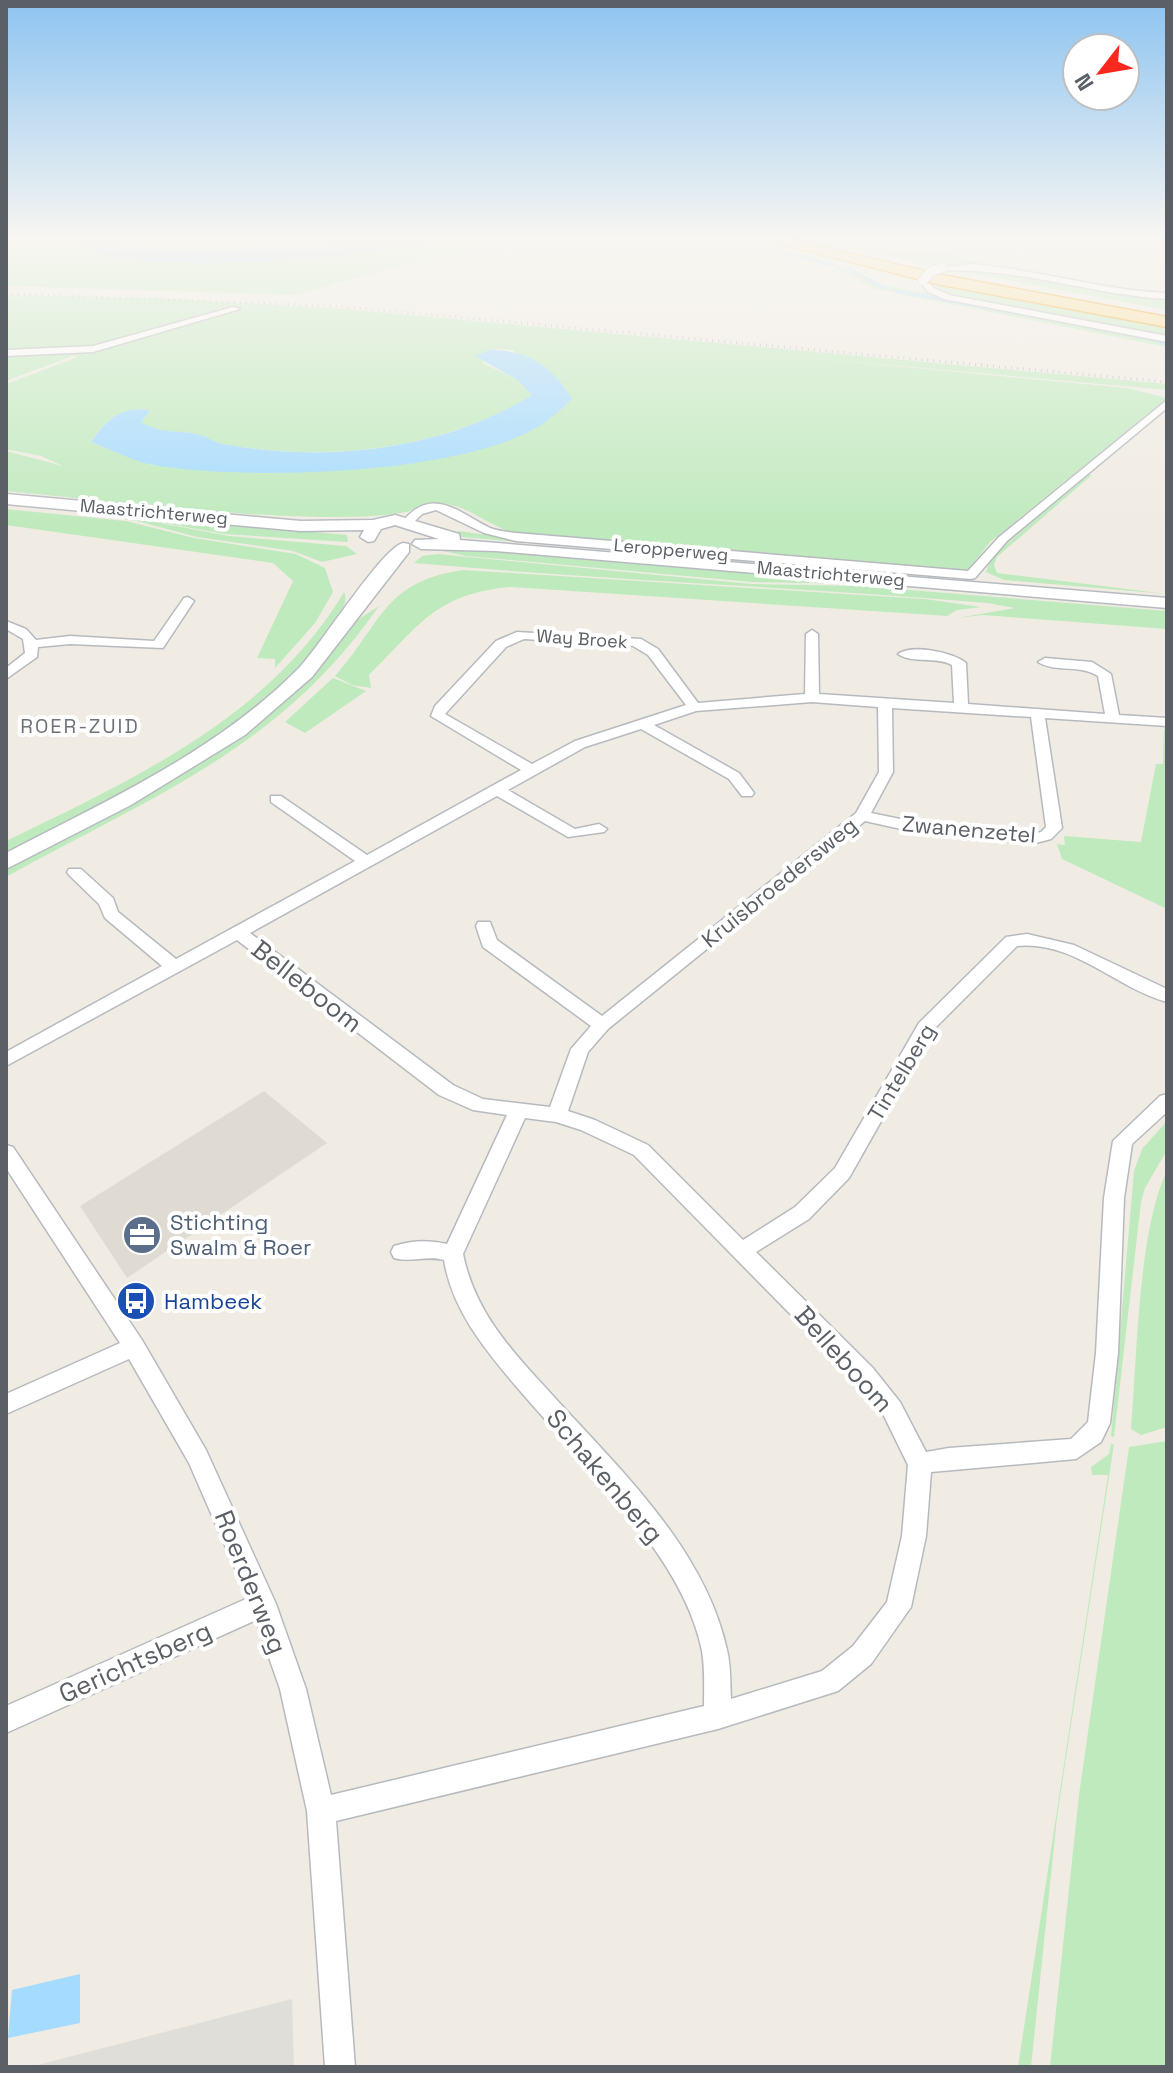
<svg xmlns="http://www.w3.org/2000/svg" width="1173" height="2073" viewBox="0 0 1173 2073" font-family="'Space Grotesk',sans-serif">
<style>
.industrial{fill:#e0ded8}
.education{fill:#dfdbd2}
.green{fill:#bfeabd;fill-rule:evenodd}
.water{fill:#a4dbff}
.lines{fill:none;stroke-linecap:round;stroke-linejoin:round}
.stream{stroke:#a4dbff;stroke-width:3}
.street-casing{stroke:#b6babf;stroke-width:3}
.secondary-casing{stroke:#b7bbc1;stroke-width:3}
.highway-casing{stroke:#f39e00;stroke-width:3}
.street{fill:#fff;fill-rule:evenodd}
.secondary{fill:#fff;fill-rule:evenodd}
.highway{fill:#ffdd8b;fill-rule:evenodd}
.rail{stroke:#b5b6b7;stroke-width:3;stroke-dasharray:1 5;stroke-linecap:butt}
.street-bridge-casing{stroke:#b6babf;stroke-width:11;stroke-linecap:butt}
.street-bridge{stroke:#fff;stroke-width:9}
.labels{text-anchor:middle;stroke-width:8;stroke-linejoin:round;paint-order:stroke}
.far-street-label{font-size:18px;fill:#5b6066;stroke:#fff}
.far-neighbourhood-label{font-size:20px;letter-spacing:2px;fill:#6c7278;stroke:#fff}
.street-label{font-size:22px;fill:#5b6066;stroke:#fff}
.service-label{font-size:22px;fill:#4e5e75;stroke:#fff;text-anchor:start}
.transit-label{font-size:22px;fill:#164399;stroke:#fff;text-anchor:start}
.near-street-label{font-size:26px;fill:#5b6066;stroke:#fff}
</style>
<rect width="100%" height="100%" fill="#f0ece3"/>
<!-- industrial -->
<polygon class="industrial" points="292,1999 294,2067 30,2067"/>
<!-- education -->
<polygon class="education" points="264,1091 327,1143 127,1278 80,1206"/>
<!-- green -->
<g class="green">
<polygon points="6,238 521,238 405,264 296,295 6,286"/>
<polygon points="812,238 877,252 950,254 979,262 934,266"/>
<polygon points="840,265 880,284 1160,339 1167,342 1167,347 875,289 834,267"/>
<polygon points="953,270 1014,273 1099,291 1167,298 1167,310"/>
<polygon points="935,283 1167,328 1167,336 958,297 937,288"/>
<path d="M6 295 158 298 344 309 1167 384V390L801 357 1127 388 1167 398 990 542 968 570 963 571 518 534C492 528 472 508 446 504 430 501 420 509 406 512 379 517 348 517 321 517 216 515 110 501 6 491V451L63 466 41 456 6 449V384L75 358 76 355 6 381V354L80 352 234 310 219 307V311L88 348 6 352ZM497 349 512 350 572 399 534 429 311 472 151 465 91 442C106 420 121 406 149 410L140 422C164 436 176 429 199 435 207 437 214 442 222 444 326 463 442 450 533 395L516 379 483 363 489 350Z"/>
<polygon points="1087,475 1092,475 997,557 994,565 997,573 1167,594 1004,580 986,572 990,561 1002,548"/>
<polygon points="6,509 126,521 194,538 296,554 325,568 333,592 315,623 275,668 275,659 257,658 293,581 273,563 6,525"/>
<polygon points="108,513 347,535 348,542 225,534"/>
<polygon points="92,515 133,518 229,536 346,546 357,554 322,562 293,551 197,537 137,521"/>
<polygon points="459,531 521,540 1167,599 451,536"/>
<polygon points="443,547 1167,607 1167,609 869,584 752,582 466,556 438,550"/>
<path d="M438 554 752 584 860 586 1167 611V629L983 615 957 618 1015 608 987 603C796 587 603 580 414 563L422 556Z"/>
<path d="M463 570 925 599 981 607 957 610 947 616 511 587C435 594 420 625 369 675L371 688 352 685 335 676C383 622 383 582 463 570Z"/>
<path d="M344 592C350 603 337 619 330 628 255 738 121 796 6 855V841C132 780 270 717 344 592Z"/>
<path d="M379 606C280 749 152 796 6 877V868L118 810 328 656 356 621Z"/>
<polygon points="333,678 366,691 305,733 285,722"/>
<polygon points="1164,729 1167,729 1167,909 1062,859 1057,844 1065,845 1064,836 1141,842 1156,764 1163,764"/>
<polygon points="1167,1121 1167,1150 1145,1188 1141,1202 1114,1437 1111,1436 1134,1171 1142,1149"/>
<path d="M1167 1171V1427L1141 1435 1131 1429C1137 1360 1138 1230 1167 1171Z"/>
<polygon points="1167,1441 1167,2067 1050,2067 1079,1795 1129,1447"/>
<polygon points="1111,1444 1114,1444 1057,1817 1031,2067 1018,2067 1108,1475 1092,1475 1091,1467 1109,1454"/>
</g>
<!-- water -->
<g class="water">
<path d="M76 238H113L121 243 155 249 218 250 374 238H468C411 250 104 288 76 238Z"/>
<path d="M489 350C529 350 552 366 572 399 560 410 548 422 534 429 452 475 246 481 154 465 133 462 111 449 91 442 107 420 120 406 150 410L141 422C162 435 177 429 200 435 208 437 214 442 222 444 325 463 442 451 532 395L516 379 475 356Z"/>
<polygon points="80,1974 80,2023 8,2038 12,1990"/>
</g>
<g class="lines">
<!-- stream -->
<g class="stream">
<polyline points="729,238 833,265"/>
<polyline points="850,269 884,288"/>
<polyline points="896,291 1101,329"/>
<polyline points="1140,336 1167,344"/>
</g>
<!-- street casing -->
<g class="street-casing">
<g id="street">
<path d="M970 264C1037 269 1100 290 1167 293V299C1091 295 1019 267 942 271L938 268Z"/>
<polygon points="923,278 934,288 949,295 1167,336 1167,342 944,299 928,292 919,281"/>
<polygon points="233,307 240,309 93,352 6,356 6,350 93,346"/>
<path d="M1167 400V408L1007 541 975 578 971 579 516 541 484 533 436 510 422 514 413 523 403 521C433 485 459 513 490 528 498 531 507 532 516 533L968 571 999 537Z"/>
<polygon points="188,597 194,601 163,648 70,644 38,647 37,657 6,679 6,668 25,653 23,639 6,629 6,621 26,629 36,640 70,636 154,641 184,598"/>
<path d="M812 630 818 634 819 694 954 703 952 665C936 656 913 664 898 654 912 644 953 652 966 663L968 704 1105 714 1098 676C1080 664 1055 673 1038 662L1045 658 1092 662 1111 674 1119 715 1167 718V726L1045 718 1062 828 1051 839 1032 844 910 831 865 821 608 1029 588 1052 568 1111 595 1120 648 1145 743 1240 795 1207 835 1168 919 1023 1006 937 1027 934 1074 945 1167 989V1002C1116 988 1073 940 1017 946L932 1031 849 1178 809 1219 756 1252 872 1367 900 1402 926 1452 949 1448 1071 1439 1088 1422 1096 1353 1104 1198 1113 1141 1160 1096 1167 1094V1112L1132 1144 1124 1198 1118 1353 1110 1423 1101 1442 1076 1459 931 1472 926 1536 911 1607 871 1664 838 1691 718 1729 336 1821 355 2067H325L307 1811 280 1689 256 1620 6 1733V1706L248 1598 189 1463 129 1359 6 1414V1394L120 1343 6 1168V1145L13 1147 142 1340 206 1450 276 1604 306 1689 331 1795 704 1706C704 1688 705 1669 702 1651 683 1554 577 1459 515 1385 483 1347 452 1309 444 1260 427 1255 410 1263 394 1258L391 1252 394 1246C412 1240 429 1240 447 1244L507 1115 473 1110 439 1095 237 940 6 1066V1052L162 966 105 918 99 904 69 875 67 872 69 869H81L113 898 118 912 176 959 355 861 271 802V796H281L367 855 521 770 431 716 435 706 496 641 517 632 641 639 658 649 698 703 805 694 806 634ZM524 639 633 646 648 655 686 705 575 741 532 764 445 714 506 647ZM812 702 878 707 879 772 856 813 602 1016 497 940 490 922H478L476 926 483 947 591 1026 571 1049 550 1107 483 1099 453 1085 250 933 497 796 568 837 604 832 607 829 599 824 575 829 508 790 585 747 641 729 729 779 742 796H752L754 793 739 773 654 725 696 711ZM892 708 1031 717 1046 827 1041 832 1032 834 910 821 871 813 893 772ZM525 1118 556 1122 581 1130 634 1155 856 1381 884 1416 908 1465 902 1536 887 1602 853 1646 822 1671 731 1699C730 1683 731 1666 727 1650 704 1545 614 1464 545 1387 508 1347 474 1309 463 1254Z"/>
</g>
</g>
<!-- secondary casing -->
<g class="secondary-casing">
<g id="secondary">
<polygon points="6,494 301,521 373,520 395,515 459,534 460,540 1167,598 1167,608 496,551 421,549 412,544 415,540 439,539 395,525 381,529 374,541 368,542 360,537 364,530 301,531 6,504"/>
<path d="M403 543 409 544V552L312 677 245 735 131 805 6 869V853C108 800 217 751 299 668 320 646 382 548 403 543Z"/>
</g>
</g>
<!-- highway casing -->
<g class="highway-casing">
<polygon id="highway" points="758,238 786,238 937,274 1167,317 1167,327 937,284"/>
</g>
<!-- street -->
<use href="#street" class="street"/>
<!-- secondary -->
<use href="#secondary" class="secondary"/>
<!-- highway -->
<use href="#highway" class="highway"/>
<!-- rail -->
<polyline class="rail" points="6,294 336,306 1167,382"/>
<!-- street-bridge casing -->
<g class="street-bridge-casing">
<polyline id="street-bridge" points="923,281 930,272 942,268"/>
</g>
<!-- street-bridge -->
<use href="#street-bridge" class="street-bridge"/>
</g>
<!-- sky -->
<linearGradient id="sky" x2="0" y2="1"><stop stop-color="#8dc4f1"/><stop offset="0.45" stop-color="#f8f6f2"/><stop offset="1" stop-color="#f8f6f2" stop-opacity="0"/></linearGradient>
<rect width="1173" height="529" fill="url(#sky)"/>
<!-- icons -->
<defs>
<g id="office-disc" transform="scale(2)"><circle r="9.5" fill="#5c6f8a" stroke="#fff"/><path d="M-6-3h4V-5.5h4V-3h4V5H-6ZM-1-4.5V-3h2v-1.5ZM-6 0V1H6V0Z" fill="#fff"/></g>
<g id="bus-disc" transform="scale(2)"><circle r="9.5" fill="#1a4fb4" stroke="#fff"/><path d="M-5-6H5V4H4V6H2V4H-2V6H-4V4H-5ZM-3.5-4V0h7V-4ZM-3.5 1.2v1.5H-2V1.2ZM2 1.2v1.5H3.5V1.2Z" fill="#fff"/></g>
</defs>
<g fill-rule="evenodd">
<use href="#office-disc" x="142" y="1235"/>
<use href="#bus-disc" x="136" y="1301"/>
</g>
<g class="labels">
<!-- far-street labels -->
<g class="far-street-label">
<text transform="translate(154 512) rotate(5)" y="6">Maastrichterweg</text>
<text transform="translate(671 550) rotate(5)" y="6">Leropperweg</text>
<text transform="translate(831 574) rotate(5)" y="6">Maastrichterweg</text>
<text transform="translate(582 639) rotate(4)" y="6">Way Broek</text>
</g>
<!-- far-neighbourhood labels -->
<g class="far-neighbourhood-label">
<text x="80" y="733">ROER-ZUID</text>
</g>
<!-- street labels -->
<g class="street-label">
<text transform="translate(969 829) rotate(5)" y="8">Zwanenzetel</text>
<text transform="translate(779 882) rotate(-39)" y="8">Kruisbroedersweg</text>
<text transform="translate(901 1072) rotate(-59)" y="8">Tintelberg</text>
</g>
<!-- service labels -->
<g class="service-label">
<text x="170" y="1230">Stichting<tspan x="170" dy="25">Swalm &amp; Roer</tspan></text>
</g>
<!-- transit labels -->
<g class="transit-label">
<text x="164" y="1309">Hambeek</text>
</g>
<!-- near-street labels -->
<g class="near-street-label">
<text transform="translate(307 986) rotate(38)" y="9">Belleboom</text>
<text transform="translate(844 1359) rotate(48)" y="9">Belleboom</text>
<text transform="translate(605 1476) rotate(50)" y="9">Schakenberg</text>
<text transform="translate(251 1582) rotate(68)" y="9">Roerderweg</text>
<text transform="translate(135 1662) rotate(-24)" y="9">Gerichtsberg</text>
</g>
</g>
<!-- border -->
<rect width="1173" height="2073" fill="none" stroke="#5b6066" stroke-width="16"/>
<!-- north arrow -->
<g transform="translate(1101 72) rotate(239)"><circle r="38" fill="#ffffff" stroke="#bdbfc2" stroke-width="2"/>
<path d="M0-6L14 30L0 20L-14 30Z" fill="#fa281f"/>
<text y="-12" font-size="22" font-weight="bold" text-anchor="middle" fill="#5b6066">N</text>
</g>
</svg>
